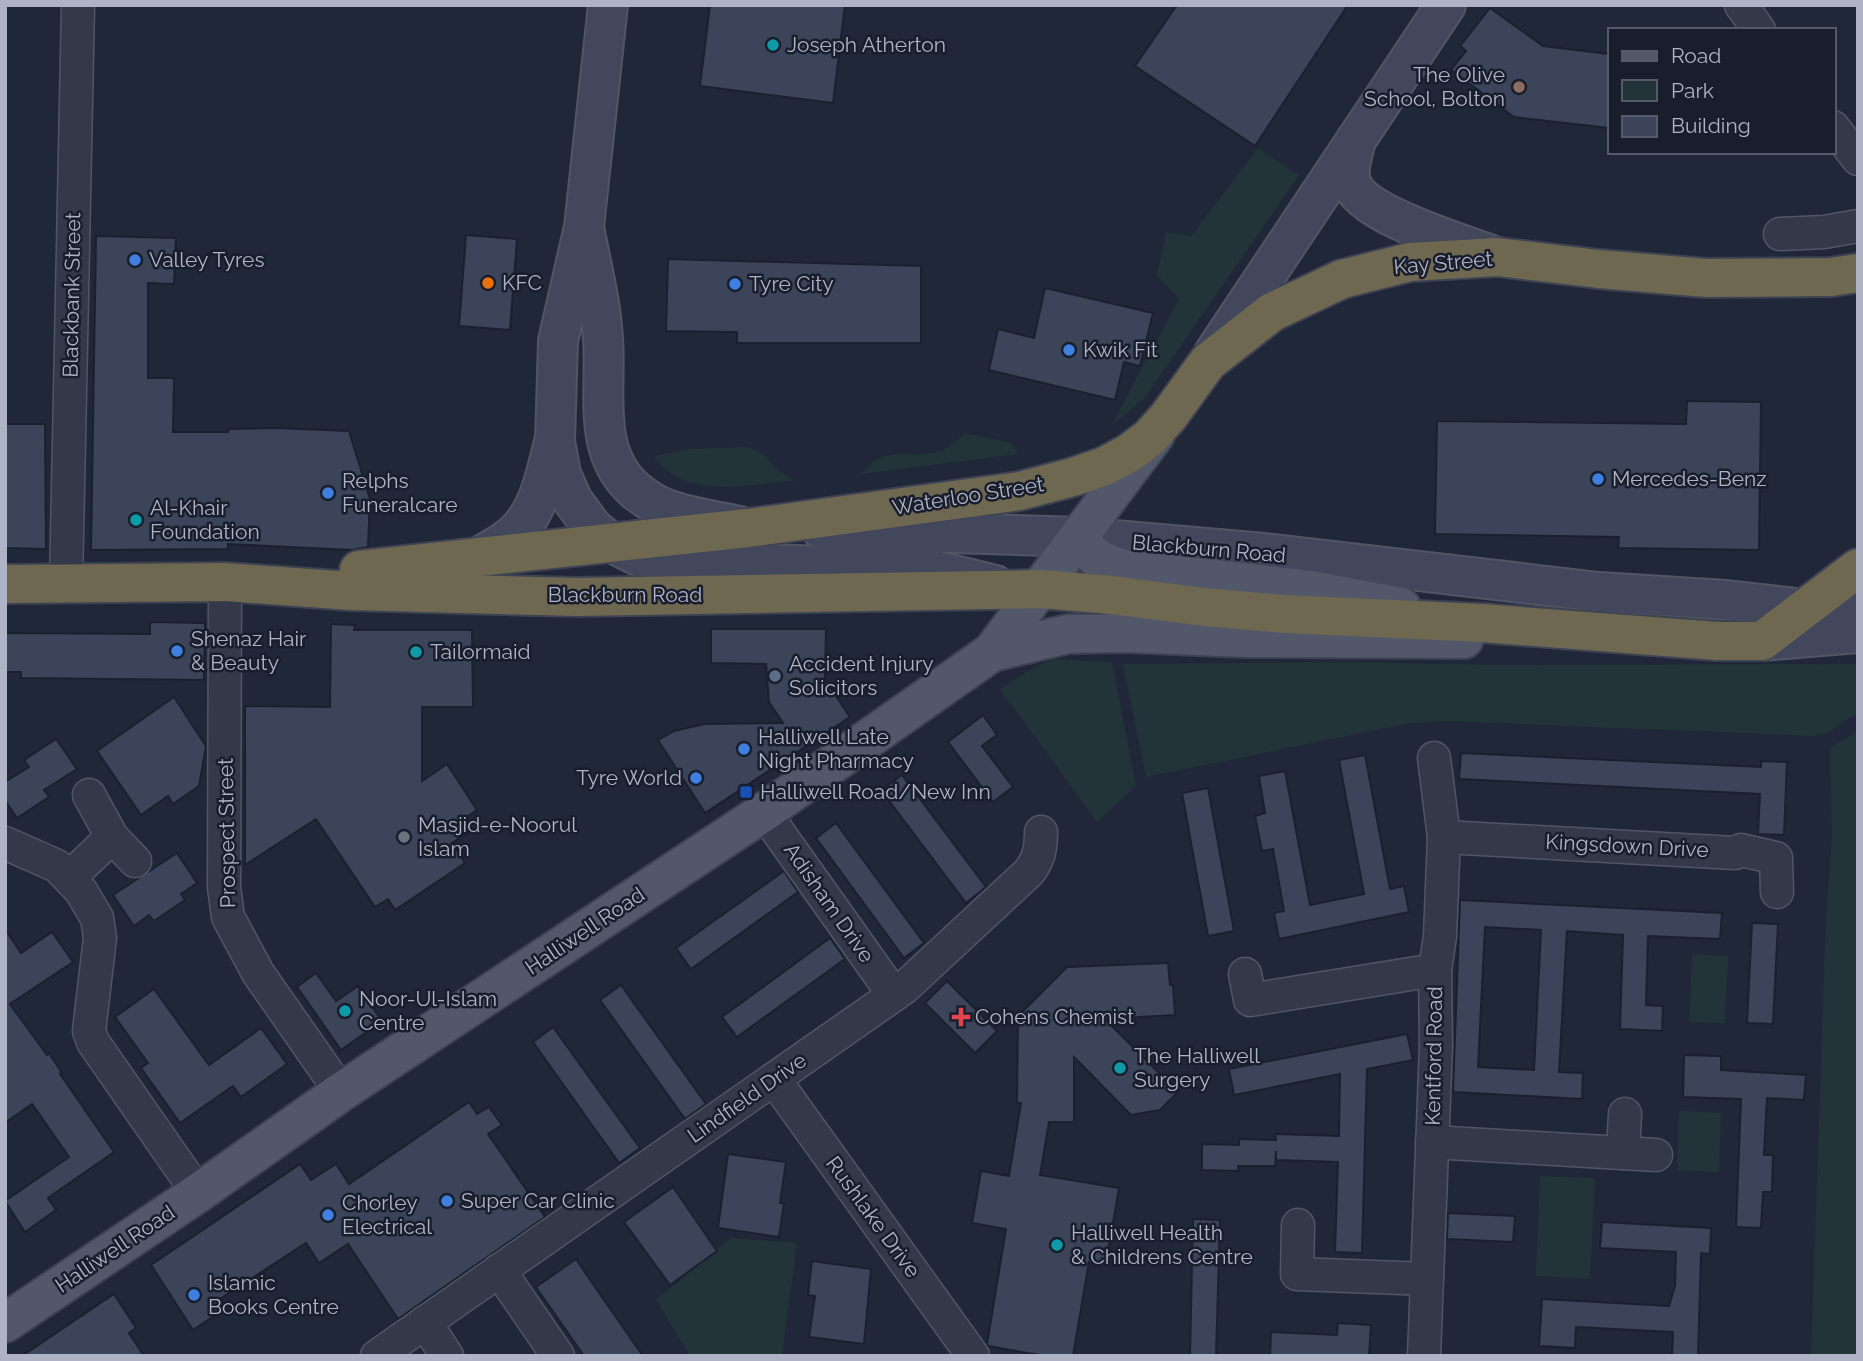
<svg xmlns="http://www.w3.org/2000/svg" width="1863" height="1361" viewBox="0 0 1863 1361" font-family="Raleway,sans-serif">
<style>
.green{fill:#223339}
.building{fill:#3c4459;stroke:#1b202f;stroke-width:2;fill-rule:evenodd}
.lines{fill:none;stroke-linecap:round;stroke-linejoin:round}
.street-casing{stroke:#515666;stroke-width:35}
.secondary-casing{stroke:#515666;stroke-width:42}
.primary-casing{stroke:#3d4252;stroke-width:42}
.highway-casing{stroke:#3e4353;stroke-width:42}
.street{stroke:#343949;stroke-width:32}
.secondary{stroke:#42475c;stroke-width:38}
.primary{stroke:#525869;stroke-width:38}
.highway{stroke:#6f6851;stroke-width:38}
.culture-dot{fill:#0f9aa8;stroke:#191e2d;stroke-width:2.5}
.education-dot{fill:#8d6e63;stroke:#191e2d;stroke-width:2.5}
.shop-dot{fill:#3f7fe0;stroke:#191e2d;stroke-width:2.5}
.food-dot{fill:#e8710a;stroke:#191e2d;stroke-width:2.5}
.service-dot{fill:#5c6f8a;stroke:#191e2d;stroke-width:2.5}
.transit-dot{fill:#1a4fb4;stroke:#191e2d;stroke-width:2.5}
.worship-dot{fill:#6b7280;stroke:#191e2d;stroke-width:2.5}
.health-dot{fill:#e0444e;stroke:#191e2d;stroke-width:2.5}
.labels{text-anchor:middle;stroke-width:5;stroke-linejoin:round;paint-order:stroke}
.poi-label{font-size:21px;fill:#aeb3c5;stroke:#191e2d;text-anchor:start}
.street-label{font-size:21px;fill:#aeb3c5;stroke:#191e2d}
</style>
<rect width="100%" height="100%" fill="#202738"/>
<!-- green -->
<g class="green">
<polygon points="1258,148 1299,175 1144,399 1111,426 1179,299 1157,275 1166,232 1191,236"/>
<path d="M965 433 1012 443 1018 454 861 474C889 441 910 462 943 450 952 446 958 440 965 433Z"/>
<path d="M747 447 763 453 774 467 795 481C748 484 685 501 654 456L687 449Z"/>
<polygon points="1057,659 1112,662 1136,786 1097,822 1000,689 1040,664"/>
<polygon points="1353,662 1499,665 1858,664 1858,713 1827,733 1815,736 1446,721 1405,724 1146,777 1123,664"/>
<polygon points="1858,731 1858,1356 1811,1356 1826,916 1832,837 1830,748"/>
<polygon points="1692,954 1728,956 1725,1023 1689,1022"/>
<polygon points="1679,1111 1721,1113 1719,1172 1677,1171"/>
<polygon points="1540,1176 1595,1178 1590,1279 1536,1276"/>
<polygon points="731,1238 797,1243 782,1356 690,1356 656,1300"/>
</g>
<!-- building -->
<g class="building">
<polygon points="710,5 845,5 833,103 700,86"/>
<polygon points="1177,5 1348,5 1255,146 1135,66"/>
<polygon points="1490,8 1543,46 1609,54 1609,128 1514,117 1451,70 1466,51 1460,46"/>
<polygon points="466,235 517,239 510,330 459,326"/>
<polygon points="96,236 176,238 174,284 148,283 148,378 174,378 173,432 228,432 229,429 277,428 349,431 370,499 368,547 352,550 228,544 228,549 91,550"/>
<polygon points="668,259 921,266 921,343 737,343 737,332 666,331"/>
<polygon points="1045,288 1153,313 1140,366 1124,362 1115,400 989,370 998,329 1034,338"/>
<polygon points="1687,401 1761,402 1759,550 1618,548 1619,537 1435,534 1437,421 1686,424"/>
<polygon points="5,424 45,424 46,549 5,548"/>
<polygon points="150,622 205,623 204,680 21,678 21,672 5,672 5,633 150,634"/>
<polygon points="331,624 355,625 354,630 472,630 473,707 422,707 422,781 447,764 477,810 456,824 464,835 452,843 465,863 395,910 388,899 375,907 316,819 245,865 245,706 330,707"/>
<polygon points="711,629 826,629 825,680 850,717 705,813 658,740 674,731 704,724 783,723 769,702 766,664 711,663"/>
<polygon points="174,697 206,746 199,786 173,804 168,796 141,815 97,751"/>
<polygon points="983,715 997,735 982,746 1013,787 993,802 948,742"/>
<polygon points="56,739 77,769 44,790 49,797 17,818 5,800 5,782 29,767 24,760"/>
<polygon points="1461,753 1761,767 1761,761 1787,762 1784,835 1758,834 1760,794 1459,779"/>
<polygon points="1365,755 1390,889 1404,886 1409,912 1279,939 1274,913 1284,911 1273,849 1262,851 1255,816 1265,813 1259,776 1285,771 1310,905 1364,894 1339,760"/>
<polygon points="902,775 986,887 966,903 881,790"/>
<polygon points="1208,788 1234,931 1208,936 1182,793"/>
<polygon points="836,823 924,943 904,958 816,838"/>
<polygon points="177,853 197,883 181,894 185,900 154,921 149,915 134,926 113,895"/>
<polygon points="784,871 798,892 691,969 676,948"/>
<path d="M1460 900 1722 913 1720 939 1648 936 1646 1005 1663 1006 1662 1031 1620 1029 1623 935 1567 931 1559 1072 1583 1073 1582 1099 1453 1092ZM1485 927 1541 930 1534 1070 1478 1067Z"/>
<polygon points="1752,923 1778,924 1773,1024 1747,1023"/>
<polygon points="5,929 21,953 52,932 73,962 10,1004 47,1055 49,1053 62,1073 60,1074 114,1152 48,1198 56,1210 25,1232 5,1201 69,1157 32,1104 5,1123"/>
<polygon points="830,938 845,959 737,1037 722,1017"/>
<polygon points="1168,963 1170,985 1173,985 1175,1015 1105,1019 1178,1092 1160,1110 1131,1115 1074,1057 1074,1122 1049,1122 1040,1175 1119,1188 1106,1264 1089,1262 1073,1356 1045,1356 988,1346 987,1344 1006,1229 972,1223 981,1171 1009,1176 1021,1103 1017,1103 1018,1016 1067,967"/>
<polygon points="316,973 336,1001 358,986 382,1021 341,1050 297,987"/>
<polygon points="947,981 997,1031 975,1053 925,1003"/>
<polygon points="621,985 706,1104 685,1119 600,1000"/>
<polygon points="154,989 209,1065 261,1028 287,1064 241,1097 233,1086 180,1123 141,1068 148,1063 115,1017"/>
<polygon points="553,1027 640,1148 619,1163 533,1042"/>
<polygon points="1407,1034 1413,1060 1367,1069 1362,1253 1335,1252 1338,1162 1276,1160 1276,1151 1275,1166 1238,1166 1238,1171 1202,1170 1202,1144 1239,1145 1239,1139 1276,1140 1275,1134 1339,1136 1340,1074 1234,1095 1229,1069"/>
<polygon points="1684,1055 1721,1056 1721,1070 1806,1075 1804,1100 1767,1098 1764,1155 1773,1155 1772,1192 1763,1192 1761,1228 1736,1227 1741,1099 1683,1097"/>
<polygon points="469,1102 477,1114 489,1107 502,1125 488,1134 545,1217 398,1319 348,1244 319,1263 306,1243 220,1299 226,1308 193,1330 151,1265 300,1164 311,1180 336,1164 349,1184"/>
<polygon points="728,1154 786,1162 780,1203 784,1203 779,1237 718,1228"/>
<polygon points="673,1187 717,1251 670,1285 624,1222"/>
<polygon points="1448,1213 1515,1216 1513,1242 1447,1239"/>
<polygon points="1193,1219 1220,1220 1216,1356 1190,1356"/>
<polygon points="1602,1222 1711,1228 1710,1254 1701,1253 1698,1356 1672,1356 1673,1332 1576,1327 1575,1348 1539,1346 1542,1299 1669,1306 1675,1286 1676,1252 1600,1248"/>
<polygon points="576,1259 597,1290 643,1356 584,1356 536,1287"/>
<polygon points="812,1261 871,1269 864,1344 809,1337 815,1296 808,1295"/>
<polygon points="114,1294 136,1328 129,1333 144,1356 22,1356"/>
<polygon points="1338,1323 1371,1325 1369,1356 1270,1356 1271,1332 1337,1335"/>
</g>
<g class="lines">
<!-- street casing -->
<g class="street-casing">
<g id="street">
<polyline points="1741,5 1759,30"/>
<polyline points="1833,127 1858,159"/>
<polyline points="1780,234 1824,232 1858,226"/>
<polyline points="225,582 224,887 228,917 258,973 341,1092"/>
<polyline points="66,585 78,5"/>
<polyline points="89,795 112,837 135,861"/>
<polyline points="764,812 894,995"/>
<polyline points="1444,837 1735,853 1741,850 1776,858 1777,892"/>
<polyline points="5,843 57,866 81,891 97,918 100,938 89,1031 93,1042 198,1193"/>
<polyline points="70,877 112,837"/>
<polyline points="1245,974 1250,1000 1435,970"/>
<polyline points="774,1079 973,1356"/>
<polyline points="1432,1142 1656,1155"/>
<polyline points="1623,1153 1625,1114"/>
<polyline points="1298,1225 1297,1274 1427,1279"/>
<polyline points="499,1270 558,1356"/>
<polyline points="425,1322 447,1356"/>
<path d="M377 1356 904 988 1029 872C1039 859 1041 849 1041 832"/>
<polyline points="1424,1356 1436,1046 1435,970 1440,936 1444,837 1434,758"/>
</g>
</g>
<!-- secondary casing -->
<g class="secondary-casing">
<g id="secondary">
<polyline points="608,5 584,227 558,341 555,441 561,474 573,501 593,528 610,542 638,556 672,562 925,568 995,585"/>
<path d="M1356 140C1353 153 1347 169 1351 182 1362 216 1464 244 1497 257"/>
<path d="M584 227C591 264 601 302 603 339 607 391 591 452 635 490 646 499 658 507 672 511 693 518 717 521 740 526"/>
<polyline points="1214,353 1446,5"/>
<polyline points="821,529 1080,537 1264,553 1599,592 1726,600 1806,609 1858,607"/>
<path d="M475 559C486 552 498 547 508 539 539 517 545 476 554 442"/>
<polyline points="1762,641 1858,633"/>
</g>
</g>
<!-- primary casing -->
<g class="primary-casing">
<g id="primary">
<path d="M1080 537C1093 560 1100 561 1124 569L1310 590 1401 607"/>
<polyline points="992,652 1068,634 1126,633 1245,638 1464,639"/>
<polyline points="5,1323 198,1193 341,1092 764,812 992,652 1155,435"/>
</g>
</g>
<!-- highway casing -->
<g class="highway-casing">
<g id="highway">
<polyline points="359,570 748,528 1020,491 1073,477 1105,466 1129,453 1149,438 1168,417 1208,362 1272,312 1342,279 1410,262 1497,257 1599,269 1706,278 1831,277 1858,273"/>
<polyline points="5,584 225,582 351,591 578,597 1041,589 1111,595 1204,607 1284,614 1482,623 1717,641 1762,641 1858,568"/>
</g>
</g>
<!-- street -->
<use href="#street" class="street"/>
<!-- secondary -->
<use href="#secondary" class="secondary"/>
<!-- primary -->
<use href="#primary" class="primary"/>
<!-- highway -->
<use href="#highway" class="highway"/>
</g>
<!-- markers -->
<g class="culture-dot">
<circle cx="773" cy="45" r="7"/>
<circle cx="136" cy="520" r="7"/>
<circle cx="416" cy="652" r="7"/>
<circle cx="345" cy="1011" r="7"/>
<circle cx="1120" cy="1068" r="7"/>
<circle cx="1057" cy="1245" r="7"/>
</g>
<circle class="education-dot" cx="1519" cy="87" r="7"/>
<g class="shop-dot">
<circle cx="135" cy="260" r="7"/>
<circle cx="735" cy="284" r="7"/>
<circle cx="1069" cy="350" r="7"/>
<circle cx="1598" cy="479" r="7"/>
<circle cx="328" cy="493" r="7"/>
<circle cx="177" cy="651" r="7"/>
<circle cx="744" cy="749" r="7"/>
<circle cx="696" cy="778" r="7"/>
<circle cx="447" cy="1201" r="7"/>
<circle cx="328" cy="1215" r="7"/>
<circle cx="194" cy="1295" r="7"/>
</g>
<circle class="food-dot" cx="488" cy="283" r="7"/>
<circle class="service-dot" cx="775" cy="676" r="7"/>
<rect class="transit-dot" x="739" y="785" width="14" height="14" rx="3.5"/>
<circle class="worship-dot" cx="404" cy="837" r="7"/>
<path class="health-dot" d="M957.5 1006.5h7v7h7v7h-7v7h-7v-7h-7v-7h7z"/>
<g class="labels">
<!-- poi labels -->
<g class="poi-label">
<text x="787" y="52">Joseph Atherton</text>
<text x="1505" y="82" text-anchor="end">The Olive<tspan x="1505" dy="24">School, Bolton</tspan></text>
<text x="149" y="267">Valley Tyres</text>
<text x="502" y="290">KFC</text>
<text x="749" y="291">Tyre City</text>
<text x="1083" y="357">Kwik Fit</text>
<text x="1612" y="486">Mercedes-Benz</text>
<text x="342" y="488">Relphs<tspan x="342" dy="24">Funeralcare</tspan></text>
<text x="150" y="515">Al-Khair<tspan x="150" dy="24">Foundation</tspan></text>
<text x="191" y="646">Shenaz Hair<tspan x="191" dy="24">&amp; Beauty</tspan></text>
<text x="430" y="659">Tailormaid</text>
<text x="789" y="671">Accident Injury<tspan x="789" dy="24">Solicitors</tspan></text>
<text x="758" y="744">Halliwell Late<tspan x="758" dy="24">Night Pharmacy</tspan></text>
<text x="682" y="785" text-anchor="end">Tyre World</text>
<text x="760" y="799">Halliwell Road/New Inn</text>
<text x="418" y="832">Masjid-e-Noorul<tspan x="418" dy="24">Islam</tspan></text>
<text x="359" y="1006">Noor-Ul-Islam<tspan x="359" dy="24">Centre</tspan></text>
<text x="975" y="1024">Cohens Chemist</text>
<text x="1134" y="1063">The Halliwell<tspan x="1134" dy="24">Surgery</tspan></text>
<text x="461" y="1208">Super Car Clinic</text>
<text x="342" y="1210">Chorley<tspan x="342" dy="24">Electrical</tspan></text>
<text x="1071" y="1240">Halliwell Health<tspan x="1071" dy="24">&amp; Childrens Centre</tspan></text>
<text x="208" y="1290">Islamic<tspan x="208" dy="24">Books Centre</tspan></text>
</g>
<!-- street labels -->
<g class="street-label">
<text transform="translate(1443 263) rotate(-5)" y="7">Kay Street</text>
<text transform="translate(72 295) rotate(-89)" y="7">Blackbank Street</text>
<text transform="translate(968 496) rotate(-9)" y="7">Waterloo Street</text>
<text transform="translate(1209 549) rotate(5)" y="7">Blackburn Road</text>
<text x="625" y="602">Blackburn Road</text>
<text transform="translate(227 833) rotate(-91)" y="7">Prospect Street</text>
<text transform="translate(1627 846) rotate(3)" y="7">Kingsdown Drive</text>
<text transform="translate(829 903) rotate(55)" y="7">Adisham Drive</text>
<text transform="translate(585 931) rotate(-34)" y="7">Halliwell Road</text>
<text transform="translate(1434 1056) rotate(-89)" y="7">Kentford Road</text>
<text transform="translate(747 1098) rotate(-35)" y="7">Lindfield Drive</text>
<text transform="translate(873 1217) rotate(54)" y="7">Rushlake Drive</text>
<text transform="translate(115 1249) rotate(-34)" y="7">Halliwell Road</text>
</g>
</g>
<!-- border -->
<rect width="1863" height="1361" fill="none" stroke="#aeb3c5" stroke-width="14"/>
<!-- legend -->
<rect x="1608" y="28" width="228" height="126" fill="#191e2d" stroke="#555a6a" stroke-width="2"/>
<rect x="1622" y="51" width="35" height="10" fill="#525869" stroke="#555a6a" stroke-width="2"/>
<text x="1671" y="63" font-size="21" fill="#aeb3c5">Road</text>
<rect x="1622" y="80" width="35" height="21" fill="#223339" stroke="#555a6a" stroke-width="2"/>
<text x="1671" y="98" font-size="21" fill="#aeb3c5">Park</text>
<rect x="1622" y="116" width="35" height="21" fill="#3c4459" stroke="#555a6a" stroke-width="2"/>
<text x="1671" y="133" font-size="21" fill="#aeb3c5">Building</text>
</svg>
